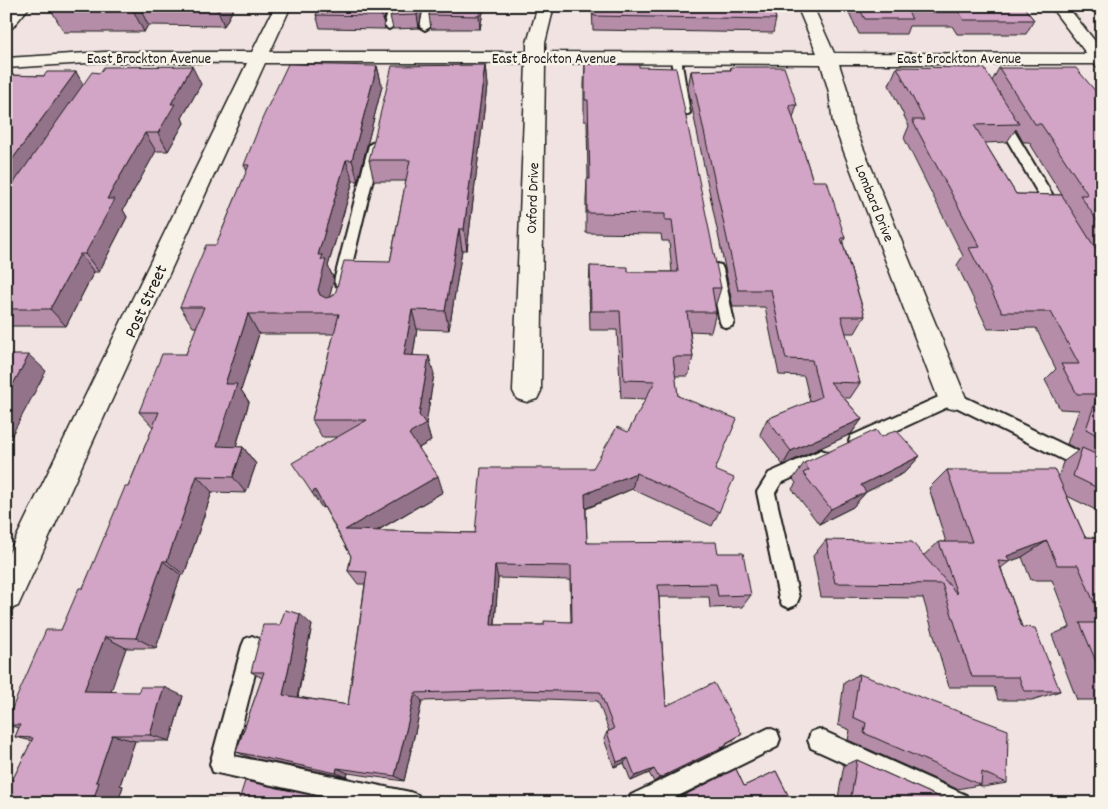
<svg xmlns="http://www.w3.org/2000/svg" width="1108" height="809" viewBox="0 0 1108 809" font-family="Dekko,sans-serif">
<style>
.lines{fill:none;stroke-linecap:round;stroke-linejoin:round}
.lane-casing{stroke:#1c1c1c;stroke-width:4}
.street-casing{stroke:#1c1c1c;stroke-width:3}
.secondary-casing{stroke:#1c1c1c;stroke-width:3}
.lane{fill:#f7f3e8;fill-rule:evenodd}
.street{fill:#f7f3e8;fill-rule:evenodd}
.secondary{fill:#f7f3e8;fill-rule:evenodd}
.wall{fill:#b58da9;stroke:#1c1c1c;fill-rule:evenodd}
.shaded-wall{fill:#93738a;stroke:#1c1c1c}
.building{fill:#d2a4c5;stroke:#1c1c1c;fill-rule:evenodd}
.labels{text-anchor:middle;stroke-width:5;stroke-linejoin:round;paint-order:stroke}
.far-street-label{font-size:15px;fill:#1c1c1c;stroke:#f7f3e8}
.street-label{font-size:18px;fill:#1c1c1c;stroke:#f7f3e8}
</style>
<rect width="100%" height="100%" fill="#f0e3e1"/>
<filter id="ink" filterUnits="userSpaceOnUse"><feTurbulence type="fractalNoise" baseFrequency=".02" numOctaves="2"/><feDisplacementMap in="SourceGraphic" scale="10" xChannelSelector="R" yChannelSelector="G"/><feConvolveMatrix kernelMatrix="1 2 1 2 8 2 1 2 1" color-interpolation-filters="sRGB"/></filter>
<g filter="url(#ink)">
<g class="lines">
<!-- lane casing -->
<g class="lane-casing">
<g id="lane">
<polygon points="390,6 400,6 394,26 389,29 384,26"/>
<polygon points="424,6 434,6 430,27 425,30 420,27"/>
<polygon points="676,55 681,58 690,113 684,116 678,113 671,58"/>
<polygon points="1001,116 1007,119 1064,214 1062,217 1052,217 1050,214 995,119"/>
<polygon points="375,141 381,145 348,281 346,285 341,286 336,285 334,281 369,145"/>
<polygon points="716,264 721,265 723,269 734,322 732,326 727,328 722,326 720,322 709,269 711,265"/>
<polygon points="952,391 1102,463 1102,479 952,405 863,446 857,448 851,446 849,441 851,436"/>
<polygon points="821,450 827,452 830,457 827,462 781,483 775,493 799,598 796,605 789,608 782,605 779,598 757,492 769,473"/>
<polygon points="252,636 259,639 262,646 234,756 410,792 418,795 421,803 354,803 213,772 210,764 242,646 245,639"/>
<polygon points="769,728 777,731 780,739 777,747 664,803 628,803 631,795"/>
<polygon points="819,729 966,795 969,803 932,803 811,748 808,740 811,732"/>
</g>
</g>
<!-- street casing -->
<g class="street-casing">
<g id="street">
<polygon points="13,6 30,6 12,28 6,29 6,13"/>
<polygon points="275,6 291,6 270,52 527,52 527,43 538,6 554,6 545,43 545,52 817,53 797,6 813,6 834,53 1102,54 1102,64 839,64 848,92 853,123 966,398 962,406 952,409 942,406 938,398 833,123 829,92 821,64 545,63 541,391 537,399 527,402 517,399 513,391 526,63 265,63 18,606 6,611 6,559 247,63 104,62 6,68 6,58 104,52 252,52"/>
</g>
</g>
<!-- secondary casing -->
<g class="secondary-casing">
<polygon id="secondary" points="1050,6 1067,6 1102,50 1102,67 1096,66"/>
</g>
<!-- lane -->
<use href="#lane" class="lane"/>
<!-- street -->
<use href="#street" class="street"/>
<!-- secondary -->
<use href="#secondary" class="secondary"/>
</g>
<!-- wall -->
<g class="wall">
<polygon points="52,6 235,6 224,26 148,25 144,32 64,32 50,8"/>
<polygon points="388,6 383,21 385,29 320,28 316,15"/>
<polygon points="395,6 423,6 419,28 393,29 390,16 393,13"/>
<polygon points="431,6 484,6 480,29 431,29 429,15"/>
<polygon points="592,6 772,6 776,19 773,33 593,30"/>
<polygon points="846,6 1023,6 1034,20 1026,34 957,34 952,26 909,26 906,34 859,34"/>
<path d="M585 64 639 67 721 288 715 307 716 312 711 332 690 331 693 357 688 376H675L678 396 715 470 719 512 712 526 632 489 586 509 587 543 718 553 751 595 742 607 710 608 709 597H659L666 706 733 741 726 744 727 745 718 751 654 782 649 773 631 781 624 763 614 767 604 739 607 732 609 731 598 701 518 698 422 701 404 781 348 773 347 777 252 758 236 752 262 678 251 672 312 625 298 697 348 705 365 584H358L348 571 351 556 324 507 322 508 337 437H322L312 420 334 334H259L241 390 249 402 236 447H243L256 464 246 493 212 492 184 575H181L156 648H126L110 692 183 696 170 741H135L120 785 123 786 119 799 133 801 132 803H6L7 791 32 741 15 737 19 728 6 725 61 630 83 588 128 487 153 427 139 412 186 354 197 327H193L180 307 216 245 247 171 244 165 377 66 382 86 358 181H353L328 266 334 280 329 297 333 296 390 262 406 181H374L369 160 485 65 487 86 467 250H462L449 330 417 329 413 355 434 374 426 423 431 441 419 448 443 492 377 531 475 533 593 468 628 432 646 399 621 398 617 330H590L589 286 590 266 628 272H672L669 241H662L661 234 586 233V200L587 179H588L587 121H584V85ZM498 578 570 580 571 622 544 625H495Z"/>
<polygon points="731,67 797,105 793,118 813,181 845,238 843,243 865,316 855,333 845,333 860,383 850,398 844,398 862,419 851,434 783,465 760,434 767,419 810,402 804,376 779,375 765,307 733,307 688,88 691,71 730,70"/>
<path d="M897 67 992 81 999 68 1102 99V513L1067 496 1085 537 1102 538V700H1077L1052 635 1070 627 1052 580H1031L1022 557 1010 561 1001 568 1022 627 1060 691 1032 700H998L994 687H949L923 598 821 597 813 556 826 540 924 555 939 542H946L929 488 947 470 1058 478 1063 462 1079 450 1067 444 1079 410 1060 409 1045 380 1056 369 1036 328 988 329 957 265 963 256 904 138 909 126 889 85ZM1016 129 1023 142H1029L1062 195 1016 194 985 143 1007 142Z"/>
<polygon points="76,72 83,85 201,84 182,118 184,123 168,151 156,151 123,210 127,217 99,272 94,272 66,326 6,326 6,75 44,76"/>
<polygon points="881,437 920,456 904,473 866,492 853,507 819,524 792,489 796,483 793,479 804,463"/>
<polygon points="859,674 1007,783 983,787 979,785 957,789 848,740 850,730 838,725 844,683"/>
<polygon points="857,760 950,802 975,803 837,803 844,765"/>
<polygon points="736,769 744,786 776,771 792,803 669,803"/>
</g>
<!-- shaded-wall -->
<g class="shaded-wall">
<polygon points="133,6 139,6 148,25 144,32 132,8"/>
<polygon points="216,6 235,6 224,26"/>
<polygon points="381,6 388,6 383,21 382,16 379,12"/>
<polygon points="418,6 423,6 419,28 417,15"/>
<polygon points="481,6 484,6 480,29 479,16"/>
<polygon points="485,65 487,86 467,250 464,229"/>
<polygon points="192,66 201,84 182,118 184,123 168,151 158,133 171,104"/>
<polygon points="377,66 382,86 358,181 352,160"/>
<polygon points="76,72 87,91 6,207 6,168"/>
<polygon points="145,133 156,151 123,210 127,217 99,272 85,254 107,199"/>
<polygon points="346,160 353,181 328,266 334,280 326,310 318,290 318,255"/>
<polygon points="459,229 462,250 449,330 445,311"/>
<polygon points="80,254 94,272 66,326 50,309"/>
<polygon points="412,310 417,329 410,374 404,355"/>
<polygon points="248,314 259,334 241,390 249,402 231,463 217,446 225,384"/>
<polygon points="29,355 46,371 6,446 6,397"/>
<polygon points="429,356 434,374 426,424 431,441 415,450 409,434 419,415"/>
<polygon points="862,419 851,434 783,465 791,451"/>
<polygon points="243,447 256,464 246,493 233,477"/>
<polygon points="920,456 904,473 866,492 853,507 819,524 831,509 861,485"/>
<polygon points="636,473 632,489 584,509 585,494"/>
<polygon points="197,476 212,492 184,575 167,561"/>
<polygon points="438,476 443,492 354,544 345,530"/>
<polygon points="315,490 325,506 322,508 312,493"/>
<polygon points="1047,541 1022,557 1009,562 1007,556"/>
<polygon points="163,561 181,575 156,648 136,638"/>
<polygon points="495,565 498,578 494,636 491,625"/>
<polygon points="300,614 312,625 296,703 283,695"/>
<polygon points="105,637 126,648 108,700 84,691"/>
<polygon points="164,687 183,696 170,741 150,735"/>
<polygon points="415,693 422,701 404,781 395,776"/>
<polygon points="742,734 733,741 717,749 726,743"/>
<polygon points="112,735 135,741 120,785 123,786 119,799 133,801 132,803 107,803 94,798 96,782"/>
<polygon points="727,745 718,751 654,782 659,778"/>
<polygon points="628,758 624,763 614,767 617,762"/>
<polygon points="337,768 348,773 347,777 336,773"/>
<polygon points="654,769 649,773 631,781 635,776"/>
<polygon points="329,799 341,802 341,803 328,803"/>
</g>
<!-- building -->
<g class="building">
<polygon points="52,6 133,6 132,8 50,8"/>
<polygon points="320,6 381,6 379,12 382,16 316,15"/>
<polygon points="395,6 418,6 417,15 390,16 393,13"/>
<polygon points="431,6 481,6 479,16 429,15"/>
<polygon points="593,6 772,6 776,19 594,16"/>
<polygon points="858,6 1023,6 1034,20 964,20 959,12 908,12 912,19 865,19"/>
<path d="M288 64 377 66 352 160H346L318 255H323L321 260H326L318 290 320 295 326 298 333 296 336 291 344 261 390 262 410 160H369L392 66 485 65 464 229H459L445 311 412 310 404 355 429 356 419 415 426 424 409 434 438 476 345 530 475 533 481 468H593L617 427 628 432 655 381 624 380 620 311H591L590 266 628 267V272H678L672 220H665V214L587 213V179H590L588 100H585V64L639 65V67L676 68 721 288H712L716 312H687L693 357H673L678 396 737 419 715 470 734 478 719 512 636 473 585 494 587 543 716 542 718 553H743L751 595 718 596 716 584 658 585 666 706 714 683 742 734 726 743 727 745 659 778 654 769 635 776 628 758 617 762 607 732 614 729 600 692 516 690 415 693 395 776 337 768 336 773 236 752 264 672H251L263 625H280L285 610 300 614 283 695 348 705 367 572 348 571 351 556 315 490 312 493 292 463 367 420H312L339 314H248L225 384H237L217 446 243 447 233 477 197 476 167 561H163L136 638 105 637 84 691 139 692 140 687H164L150 735H112L96 782H99L94 798H109L107 803H6V791H7L33 738 15 737 20 725H6V722L46 630H61L79 588H83L125 487H128L159 412H139L162 354H186L204 307H180L206 245H216L249 165H244L263 117ZM495 565 571 566 572 622 544 621V625H491Z"/>
<polygon points="192,66 171,104 175,104 158,133 145,133 107,199 115,199 85,254 80,254 50,309 6,309 6,194 92,72 100,73 104,67"/>
<polygon points="731,67 784,67 797,105 789,105 813,181 827,181 845,238 841,238 865,316 841,316 860,383 830,382 862,419 791,451 767,419 821,397 812,360 786,359 771,290 738,290 691,71 731,70"/>
<polygon points="897,67 984,68 1019,124 974,125 1016,194 1062,195 1102,259 1102,438 1086,429 1098,394 1077,394 1061,364 1079,364 1051,312 1002,312 969,248 980,247 912,120 924,120"/>
<polygon points="999,68 1076,68 1102,99 1102,228 1080,195 1088,195 1041,124 1035,124"/>
<polygon points="47,72 76,72 6,168 6,75 44,76"/>
<polygon points="6,355 29,355 6,397"/>
<polygon points="876,430 881,437 896,430 920,456 861,485 866,492 831,509 803,473 809,470 804,463"/>
<polygon points="1082,448 1102,457 1102,490 1073,476"/>
<polygon points="947,470 1055,470 1085,537 1102,538 1102,621 1078,565 1057,565 1047,541 1007,556 1010,562 998,561 1022,627 1035,628 1060,691 1024,691 1019,677 972,677 942,584 835,583 826,540 912,542 957,594 939,542 972,542"/>
<polygon points="1080,623 1102,623 1102,676"/>
<polygon points="859,674 1008,730 1007,783 982,772 981,785 864,733 866,723 853,717"/>
<polygon points="857,760 950,802 975,803 850,803"/>
<polygon points="736,769 744,786 776,771 792,803 672,803 671,802"/>
<polygon points="245,781 329,799 328,803 238,803"/>
<polygon points="201,797 238,803 199,803"/>
</g>
</g>
<g class="labels">
<!-- far-street labels -->
<g class="far-street-label">
<text x="149" y="63">East Brockton Avenue</text>
<text x="554" y="63">East Brockton Avenue</text>
<text x="959" y="63">East Brockton Avenue</text>
<text transform="translate(532 198) rotate(-88)" y="5">Oxford Drive</text>
<text transform="translate(875 203) rotate(68)" y="5">Lombard Drive</text>
</g>
<!-- street labels -->
<g class="street-label">
<text transform="translate(145 301) rotate(-65)" y="6">Post Street</text>
</g>
</g>
<!-- margin -->
<rect width="1108" height="809" fill="none" stroke="#f7f3e8" stroke-width="25"/>
<rect x="12" y="12" width="1083" height="784" fill="none" stroke="#1c1c1c" stroke-width="2" filter="url(#ink)"/>
</svg>
